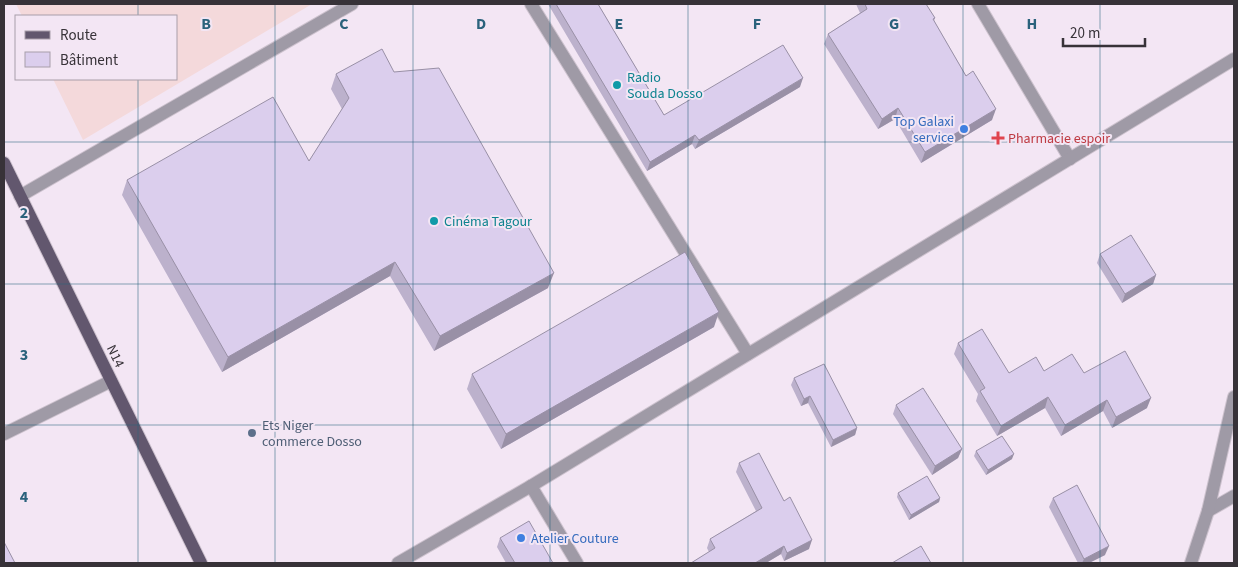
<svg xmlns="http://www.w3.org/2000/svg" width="1238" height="567" viewBox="0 0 1238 567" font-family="'Source Sans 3',sans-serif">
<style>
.education{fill:#f4d9db}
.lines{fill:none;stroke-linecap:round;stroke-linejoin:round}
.minor-casing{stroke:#cdc2ce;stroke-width:14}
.major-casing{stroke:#cdc2ce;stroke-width:14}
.minor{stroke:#9f9aa6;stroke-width:12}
.major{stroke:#62576e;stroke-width:12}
.wall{fill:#bcb1cc}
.shaded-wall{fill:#9990a6}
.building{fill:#dbceed;stroke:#9990a6}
.grid{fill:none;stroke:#2a627c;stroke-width:1;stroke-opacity:0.55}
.culture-dot{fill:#0f9aa8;stroke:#f3e6f4;stroke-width:2}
.shop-dot{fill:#3f7fe0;stroke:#f3e6f4;stroke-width:2}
.health-dot{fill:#e0444e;stroke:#f3e6f4;stroke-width:2}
.service-dot{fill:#5c6f8a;stroke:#f3e6f4;stroke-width:2}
.labels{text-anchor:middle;stroke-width:4;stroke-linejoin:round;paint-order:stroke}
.culture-label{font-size:14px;fill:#0d838f;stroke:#f3e6f4;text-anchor:start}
.shop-label{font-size:14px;fill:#366cbe;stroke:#f3e6f4;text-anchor:end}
.health-label{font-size:14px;fill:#be3a42;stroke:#f3e6f4;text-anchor:start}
.street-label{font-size:14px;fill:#373238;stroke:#f3e6f4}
.service-label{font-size:14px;fill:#4e5e75;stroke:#f3e6f4;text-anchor:start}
.grid-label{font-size:16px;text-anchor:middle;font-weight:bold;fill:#2a627c;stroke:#f3e6f4;stroke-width:4;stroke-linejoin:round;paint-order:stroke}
</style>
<rect width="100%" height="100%" fill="#f3e6f4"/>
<!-- education -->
<polygon class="education" points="16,4 312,4 83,140 53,79 176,79 176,16 22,16"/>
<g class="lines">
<!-- minor casing -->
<g class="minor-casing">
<g id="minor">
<polyline points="531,4 748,354"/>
<polyline points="978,4 1070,159"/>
<polyline points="20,196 352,4"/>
<polyline points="4,434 111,381"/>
<polyline points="531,486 577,563"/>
<polyline points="1208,511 1234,496"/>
<polyline points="398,563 531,486 1234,59"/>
<polyline points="1191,563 1208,511 1234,397"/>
</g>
</g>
<!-- major casing -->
<g class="major-casing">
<polyline id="major" points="4,163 201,563"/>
</g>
<!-- minor -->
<use href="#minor" class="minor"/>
<!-- major -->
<use href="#major" class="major"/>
</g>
<!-- wall -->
<g class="wall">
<polygon points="548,4 598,4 664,115 800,87 695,149 692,144 647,171"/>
<polygon points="856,4 926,4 935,18 934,21 992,120 921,163 895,119 878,129 824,44 828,34 860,13"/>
<polygon points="394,72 548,288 434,351 390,276 222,372 122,195 127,180 309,161 342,109 331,89 336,74"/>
<polygon points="1100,254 1156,275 1153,284 1122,303 1097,263"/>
<polygon points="714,327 501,449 467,389 472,374"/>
<polygon points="958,343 1009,373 1044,371 1084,373 1147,408 1112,428 1103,411 1061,436 1045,408 997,436 976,401 978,394 954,354"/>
<polygon points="794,378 857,428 855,435 831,447 808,403 801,406 791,385"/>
<polygon points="896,405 962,449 958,458 932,475 893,414"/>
<polygon points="976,451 1012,459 986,475 974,456"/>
<polygon points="739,463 809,549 784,561 781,554 766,563 691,563 709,552 707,548 710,539 756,511 736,472"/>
<polygon points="898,493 940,498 939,502 909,520 897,497"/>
<polygon points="1053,498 1105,555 1089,563 1078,563 1049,507"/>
<polygon points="500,538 553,563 506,563 497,547"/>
</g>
<!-- shaded-wall -->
<g class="shaded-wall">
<polygon points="803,78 800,87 695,149 699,140"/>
<polygon points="898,108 895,119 878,129 882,119"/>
<polygon points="996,109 992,120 921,163 925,152"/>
<polygon points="695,135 692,144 647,171 650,162"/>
<polygon points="395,262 390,276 222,372 228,357"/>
<polygon points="554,273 548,288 434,351 440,336"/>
<polygon points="1156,275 1153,284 1122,303 1125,294"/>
<polygon points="719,312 714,327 501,449 506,434"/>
<polygon points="810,396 808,403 801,406 804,399"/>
<polygon points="1048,397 1045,408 997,436 1001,426"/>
<polygon points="1151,398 1147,408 1112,428 1116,417"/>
<polygon points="1107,400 1103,411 1061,436 1065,425"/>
<polygon points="857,428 855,435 831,447 833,440"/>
<polygon points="962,449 958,458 932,475 935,466"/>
<polygon points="1014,454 1012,459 986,475 988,470"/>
<polygon points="940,498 939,502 909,520 911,515"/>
<polygon points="812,540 809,549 784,561 787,553"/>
<polygon points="784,546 781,554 766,563 755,563"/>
<polygon points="1109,546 1105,555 1089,563 1082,563 1084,559"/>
</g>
<!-- building -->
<g class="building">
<polygon points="556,4 598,4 664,115 783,45 803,78 699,140 695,135 650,162"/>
<polygon points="865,4 926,4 935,18 933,19 966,76 973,71 996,109 925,152 898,108 882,119 828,34 867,9"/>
<polygon points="382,49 394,72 439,68 554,273 440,336 395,262 228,357 127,180 273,97 309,161 349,98 336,74"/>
<polygon points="1131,235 1156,275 1125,294 1100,254"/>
<polygon points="685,252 719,312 506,434 472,374"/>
<polygon points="982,329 1009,373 1036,357 1044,371 1072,354 1084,373 1125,351 1151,398 1116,417 1107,400 1065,425 1048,397 1001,426 980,391 985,388 958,343"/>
<polygon points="824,364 857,428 833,440 810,396 804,399 794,378"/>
<polygon points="923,388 962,449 935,466 896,405"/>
<polygon points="1002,436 1014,454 988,470 976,451"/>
<polygon points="759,453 784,501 790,497 812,540 787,553 784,546 755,563 691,563 715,548 710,539 762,508 739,463"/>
<polygon points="927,476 940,498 911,515 898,493"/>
<polygon points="1077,485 1109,546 1084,559 1053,498"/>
<polygon points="529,521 553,563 515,563 500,538"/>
<polygon points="4,542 15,563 4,563"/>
<polygon points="921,546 931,563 892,563"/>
</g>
<!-- grid -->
<path class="grid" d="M138 4V16M275 4V563M413 4V563M550 4V563M688 4V563M825 4V563M963 4V563M1100 4V563M138 79V563M4 142H1234M4 284H1234M4 425H1234"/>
<!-- markers -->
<g class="culture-dot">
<circle cx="617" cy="85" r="5"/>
<circle cx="434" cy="221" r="5"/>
</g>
<g class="shop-dot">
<circle cx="964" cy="129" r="5"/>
<circle cx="521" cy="538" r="5"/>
</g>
<path class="health-dot" d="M995.5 130.5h5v5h5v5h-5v5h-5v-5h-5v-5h5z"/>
<circle class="service-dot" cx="252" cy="433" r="5"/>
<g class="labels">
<!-- culture labels -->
<g class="culture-label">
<text x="627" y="82">Radio<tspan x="627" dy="16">Souda Dosso</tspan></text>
<text x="444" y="226">Cinéma Tagour</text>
</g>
<!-- shop labels -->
<g class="shop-label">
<text x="954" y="126">Top Galaxi<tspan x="954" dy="16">service</tspan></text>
<text x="531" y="543" text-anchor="start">Atelier Couture</text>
</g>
<!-- health labels -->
<g class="health-label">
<text x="1008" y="143">Pharmacie espoir</text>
</g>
<!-- street labels -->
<g class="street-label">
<text transform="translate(116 356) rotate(64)" y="5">N14</text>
</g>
<!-- service labels -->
<g class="service-label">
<text x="262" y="430">Ets Niger<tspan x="262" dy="16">commerce Dosso</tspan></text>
</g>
</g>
<g class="grid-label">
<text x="206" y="29">B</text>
<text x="344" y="29">C</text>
<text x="481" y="29">D</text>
<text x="619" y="29">E</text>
<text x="757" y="29">F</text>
<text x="894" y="29">G</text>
<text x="1032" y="29">H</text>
<text x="24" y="218">2</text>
<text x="24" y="360">3</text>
<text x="24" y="502">4</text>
</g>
<!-- border -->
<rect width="1238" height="567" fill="none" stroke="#373238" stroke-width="10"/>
<!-- legend -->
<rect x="15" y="15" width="162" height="65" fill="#f3e6f4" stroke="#a89ea9"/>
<rect x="25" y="31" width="25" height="8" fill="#62576e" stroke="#a89ea9"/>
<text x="60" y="40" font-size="15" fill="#373238">Route</text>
<rect x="25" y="52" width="25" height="15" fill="#dbceed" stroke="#a89ea9"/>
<text x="60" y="65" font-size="15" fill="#373238">Bâtiment</text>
<!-- scale -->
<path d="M1063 38v8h82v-8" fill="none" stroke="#373238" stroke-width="2.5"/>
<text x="1070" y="38" font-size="15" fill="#373238" stroke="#f3e6f4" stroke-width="4" paint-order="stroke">20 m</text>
</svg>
